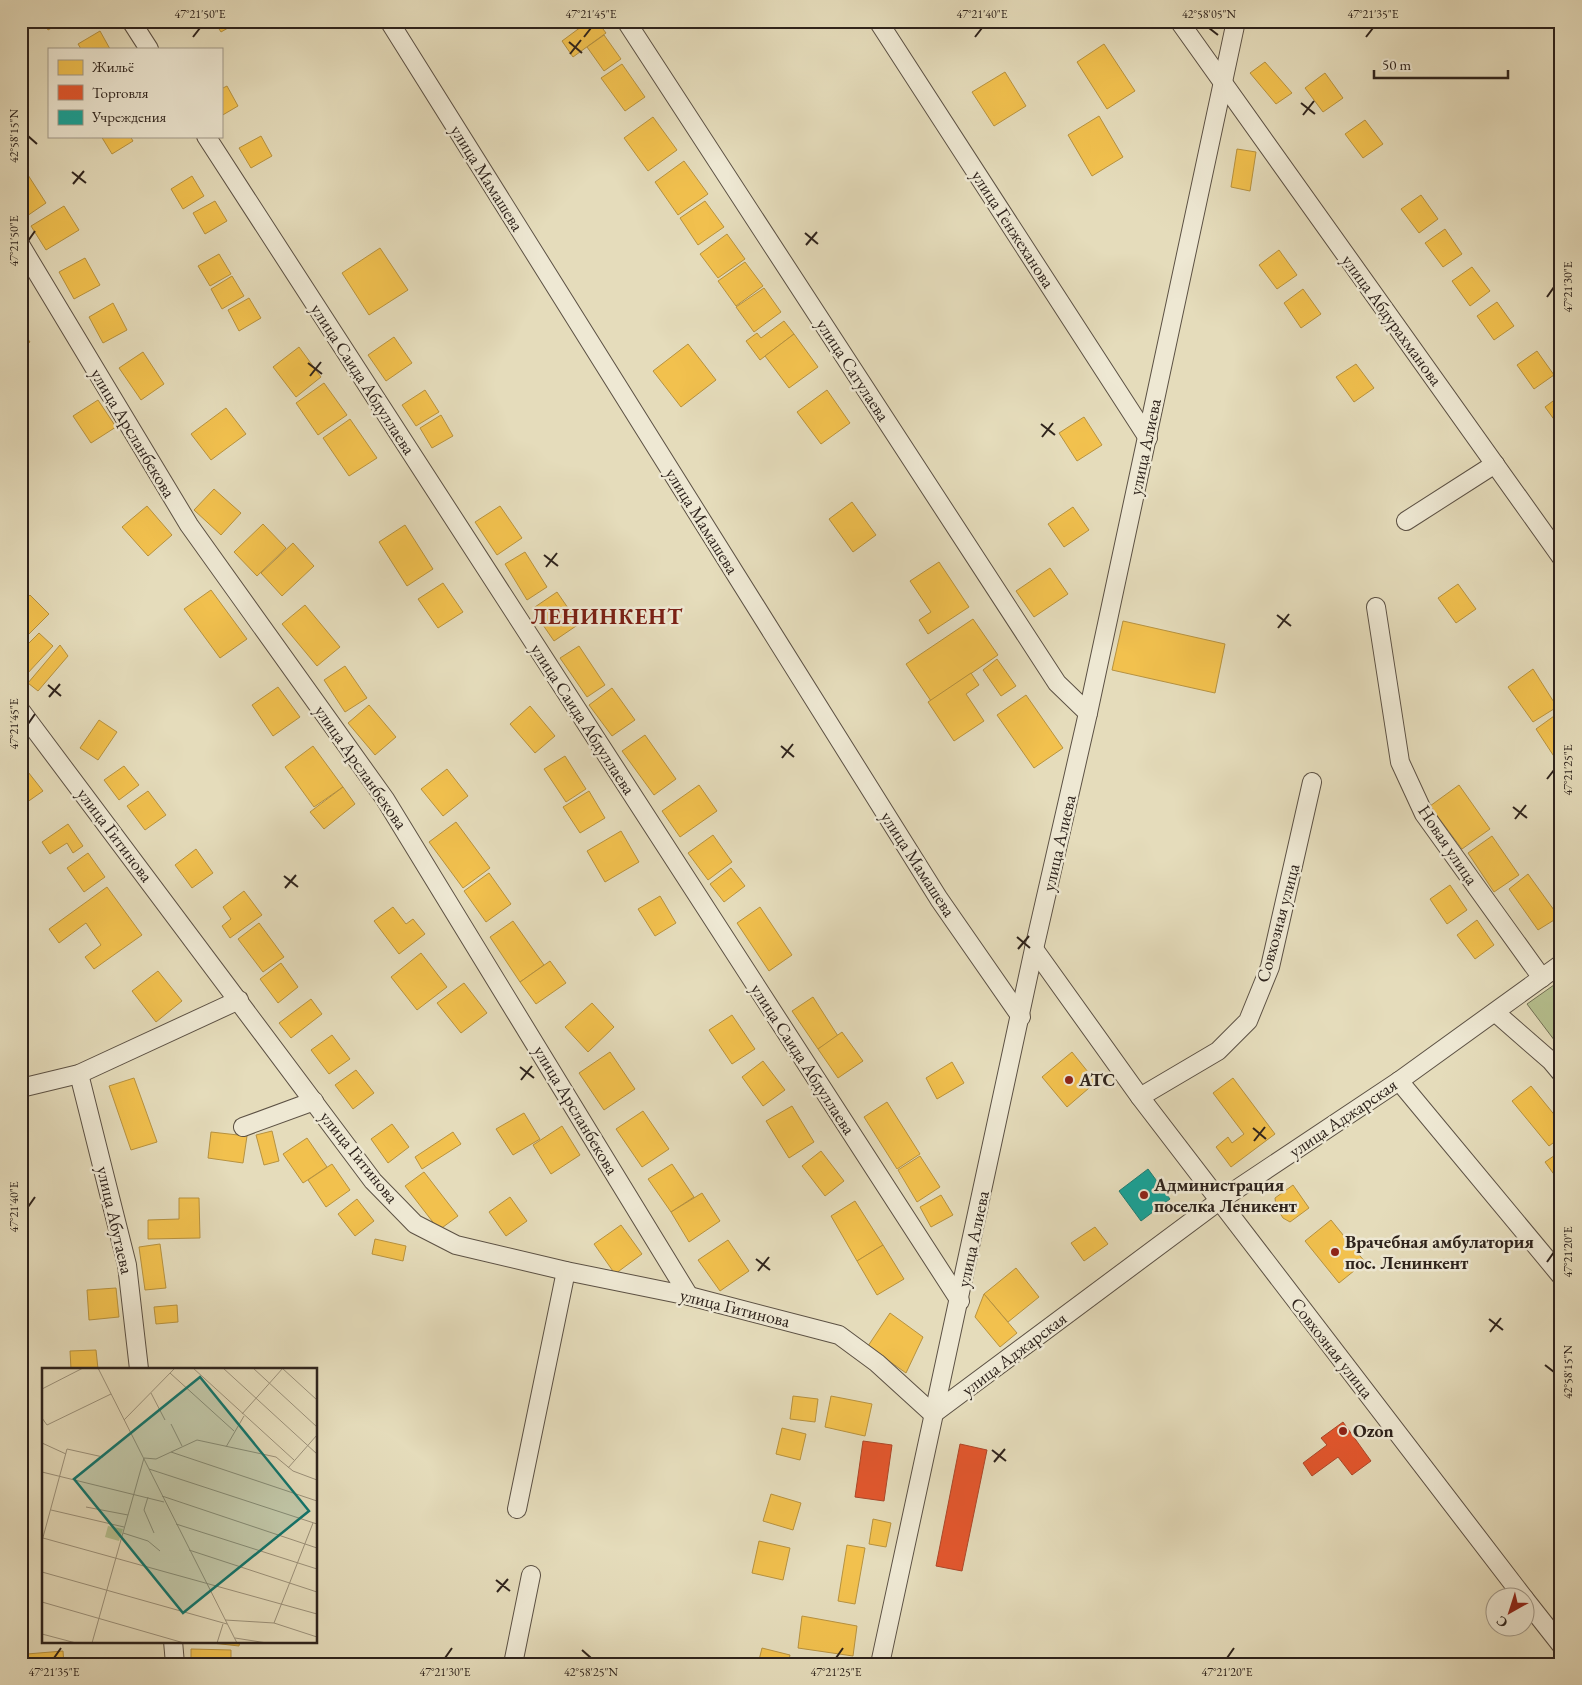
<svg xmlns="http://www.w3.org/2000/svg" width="1582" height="1685" viewBox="0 0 1582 1685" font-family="'EB Garamond',serif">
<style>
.green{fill:#b6c08f;stroke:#727256}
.homes{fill:#f2c14e;stroke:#b7923f}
.shops{fill:#e4572e;stroke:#ad4729}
.public{fill:#17a398;stroke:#1e7d73}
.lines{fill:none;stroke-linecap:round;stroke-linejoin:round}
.minor-casing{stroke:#5c5144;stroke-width:20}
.minor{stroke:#eee8d3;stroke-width:18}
.ticks{fill:none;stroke:#2e231c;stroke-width:2}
.poi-dot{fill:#8f2418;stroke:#eee8d3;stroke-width:2}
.labels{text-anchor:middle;stroke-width:5;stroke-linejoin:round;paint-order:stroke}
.street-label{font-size:18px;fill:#2e231c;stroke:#eee8d3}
.poi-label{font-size:18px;font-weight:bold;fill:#2e231c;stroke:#eee8d3;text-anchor:start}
.district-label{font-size:22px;font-weight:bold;letter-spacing:1px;fill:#7a1f14;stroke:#eee8d3}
.inset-road{fill:none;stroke:#9c927b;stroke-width:1}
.view{fill:#0f766e;fill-opacity:0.15;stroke:#0f766e;stroke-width:2.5}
.inset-edge{fill:none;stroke:#2e231c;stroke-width:2.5}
.neatline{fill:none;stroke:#2e231c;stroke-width:2}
.ticks-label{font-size:12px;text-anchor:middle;fill:#2e231c}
</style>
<rect width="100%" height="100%" fill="#e5dcbb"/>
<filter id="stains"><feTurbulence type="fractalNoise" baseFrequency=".004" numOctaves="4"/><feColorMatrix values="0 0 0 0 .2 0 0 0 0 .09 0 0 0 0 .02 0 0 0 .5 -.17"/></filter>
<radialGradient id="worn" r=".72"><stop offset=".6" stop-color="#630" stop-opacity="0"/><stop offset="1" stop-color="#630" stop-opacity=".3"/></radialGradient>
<!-- green -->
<polygon class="green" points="1561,980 1561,1049 1527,1004"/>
<!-- homes -->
<g class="homes">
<polygon points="43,21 64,21 48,30"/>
<polygon points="214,21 240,21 221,32"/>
<polygon points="589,21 597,21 606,33 573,57 562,41"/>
<polygon points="100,31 110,49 81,49 78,44"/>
<polygon points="604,35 621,59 604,71 587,47"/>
<polygon points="1104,44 1135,91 1107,109 1077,62"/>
<polygon points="1265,62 1292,93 1276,104 1250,73"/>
<polygon points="622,64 645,97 625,111 601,78"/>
<polygon points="1005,72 1026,106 994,126 972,92"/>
<polygon points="1325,73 1343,98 1323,112 1305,88"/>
<polygon points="227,86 238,106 221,116 221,89"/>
<polygon points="1099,116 1123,157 1092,176 1068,135"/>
<polygon points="653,117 677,150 648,171 624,138"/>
<polygon points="1365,120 1383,144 1363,158 1345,134"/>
<polygon points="101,136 130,136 133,141 112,154"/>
<polygon points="261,136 272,156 251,168 239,148"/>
<polygon points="1237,149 1256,152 1250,191 1231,187"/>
<polygon points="684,161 708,194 678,215 655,182"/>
<polygon points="28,175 46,203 24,218 21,215 21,179"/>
<polygon points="192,176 204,196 183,209 171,189"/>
<polygon points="1421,195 1438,219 1419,233 1401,209"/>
<polygon points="215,201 227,221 205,234 193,213"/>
<polygon points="705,201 724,227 698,245 680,218"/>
<polygon points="64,206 79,230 46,250 31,226"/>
<polygon points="1445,229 1462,254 1443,267 1425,243"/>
<polygon points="727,234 745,259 718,278 700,254"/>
<polygon points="380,248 408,290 369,315 342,273"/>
<polygon points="1279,250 1297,275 1277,289 1259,265"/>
<polygon points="219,254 231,274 210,286 198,266"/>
<polygon points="85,258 100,285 74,299 59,272"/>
<polygon points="745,262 763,286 736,306 718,281"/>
<polygon points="1472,267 1490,291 1470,306 1452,281"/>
<polygon points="232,276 244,296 222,309 211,289"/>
<polygon points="764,288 781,312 754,332 736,307"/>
<polygon points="1303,289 1321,314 1301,328 1284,303"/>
<polygon points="249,298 261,318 239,331 228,310"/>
<polygon points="1497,302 1514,326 1494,340 1477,316"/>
<polygon points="113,303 127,330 103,343 89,317"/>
<polygon points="784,321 794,334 760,360 746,341 757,333 761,338"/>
<polygon points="21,329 30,342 21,347"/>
<polygon points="794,334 818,367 789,388 765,356"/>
<polygon points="394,337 412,363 386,381 368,355"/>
<polygon points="688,344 716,380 681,407 653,371"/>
<polygon points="299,347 321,377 296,397 273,367"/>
<polygon points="1537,351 1554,375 1534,389 1517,365"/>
<polygon points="143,352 164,384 141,400 119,368"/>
<polygon points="1356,364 1374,388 1354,402 1336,377"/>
<polygon points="324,383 347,415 318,435 296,403"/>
<polygon points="425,390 439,412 416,426 402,405"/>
<polygon points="827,390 850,423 821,444 797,412"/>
<polygon points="1561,395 1561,429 1545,407"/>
<polygon points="98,400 116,427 91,443 73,416"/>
<polygon points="226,408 246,434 211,460 191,434"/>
<polygon points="441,415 453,436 432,448 420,428"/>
<polygon points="1084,417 1102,445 1077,461 1059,433"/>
<polygon points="350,419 377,458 349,476 323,438"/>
<polygon points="214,489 241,513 221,535 194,510"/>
<polygon points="852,502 876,535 853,552 829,519"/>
<polygon points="147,506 172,535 148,556 122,527"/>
<polygon points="500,506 522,538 497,555 475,522"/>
<polygon points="1073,507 1089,530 1064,547 1048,524"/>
<polygon points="263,524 286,548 257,576 234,552"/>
<polygon points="405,525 433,569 407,586 379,542"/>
<polygon points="293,543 314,566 282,596 261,573"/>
<polygon points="525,552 547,587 527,600 505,564"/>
<polygon points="939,562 969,607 928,634 919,620 931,612 910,581"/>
<polygon points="1050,568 1068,594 1034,617 1016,591"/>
<polygon points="443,583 463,612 438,628 418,599"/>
<polygon points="1458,584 1476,609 1456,623 1438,598"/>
<polygon points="211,590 247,639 220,658 184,609"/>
<polygon points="557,592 579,624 554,641 532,609"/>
<polygon points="30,595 49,614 21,642 21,604"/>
<polygon points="305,605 340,647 317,666 282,624"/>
<polygon points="973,619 998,655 931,701 906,664"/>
<polygon points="1123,621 1225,644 1215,693 1112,670"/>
<polygon points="39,633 53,646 26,675 21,670 21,651"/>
<polygon points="60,645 68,656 38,691 28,683"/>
<polygon points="579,646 605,685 587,697 560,658"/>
<polygon points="997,659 1016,686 1001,696 983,670"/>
<polygon points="345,666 367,698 345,712 324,680"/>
<polygon points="1533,669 1557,707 1533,722 1508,687"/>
<polygon points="971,673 979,685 966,694 984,721 954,741 928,702"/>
<polygon points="278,687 300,717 273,736 252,705"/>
<polygon points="612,688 635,720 612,736 589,705"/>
<polygon points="1026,695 1063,748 1034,768 997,715"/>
<polygon points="369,705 396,737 375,755 348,723"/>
<polygon points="530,706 555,736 535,753 510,724"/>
<polygon points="1561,711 1561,767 1536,729"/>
<polygon points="99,720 117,732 98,760 80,748"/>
<polygon points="645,735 676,779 654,795 622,751"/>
<polygon points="313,746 343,787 314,807 285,767"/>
<polygon points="565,756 586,789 566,802 544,769"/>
<polygon points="21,763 43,791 23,805 21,803"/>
<polygon points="124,766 139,785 119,800 104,780"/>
<polygon points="447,769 468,796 443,816 421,789"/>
<polygon points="699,785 717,811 680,837 662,811"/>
<polygon points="1459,785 1490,829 1462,849 1430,806"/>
<polygon points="343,787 355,804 324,829 310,812"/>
<polygon points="148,791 166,815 145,830 127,806"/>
<polygon points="589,791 605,818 580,833 563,807"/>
<polygon points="456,822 490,868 463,888 429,842"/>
<polygon points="68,824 83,846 73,853 67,843 50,854 42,842"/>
<polygon points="621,831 639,862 605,882 587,851"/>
<polygon points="713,835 732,862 708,880 688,853"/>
<polygon points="1492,836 1519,875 1494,892 1468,853"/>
<polygon points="196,849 213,873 192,888 175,865"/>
<polygon points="88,853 105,877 84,892 67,868"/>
<polygon points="731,868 745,886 724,902 710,884"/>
<polygon points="489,873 511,904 486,922 464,891"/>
<polygon points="1528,874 1559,917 1538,930 1509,889"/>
<polygon points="1450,885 1467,910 1447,924 1430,899"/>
<polygon points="107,887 142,935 94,969 85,957 101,945 86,923 59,943 49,929"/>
<polygon points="244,891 262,915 230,938 222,926 231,919 223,907"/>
<polygon points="660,896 676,923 655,936 638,909"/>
<polygon points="393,907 406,924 413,919 425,934 399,954 374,921"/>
<polygon points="760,907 792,955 769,971 737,923"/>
<polygon points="1477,920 1494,945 1475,959 1457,935"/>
<polygon points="513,921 544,965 520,982 490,937"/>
<polygon points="259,923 284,957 263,972 238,939"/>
<polygon points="421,953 447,987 417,1010 391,977"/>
<polygon points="550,961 566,983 536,1004 520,982"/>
<polygon points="281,963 298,987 278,1003 260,979"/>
<polygon points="158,971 182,1001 156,1022 132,991"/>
<polygon points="464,983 487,1013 461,1033 437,1003"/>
<polygon points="813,997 838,1036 818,1049 792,1011"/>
<polygon points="311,999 322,1014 291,1038 279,1023"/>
<polygon points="592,1003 614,1027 588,1052 565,1027"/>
<polygon points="732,1015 755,1049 732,1064 709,1030"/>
<polygon points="842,1032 863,1061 838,1078 818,1049"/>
<polygon points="332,1035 350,1059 329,1074 311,1050"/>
<polygon points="610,1052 635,1089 604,1110 579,1073"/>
<polygon points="1072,1052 1096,1082 1067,1107 1042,1077"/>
<polygon points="763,1061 785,1090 763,1106 742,1077"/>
<polygon points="952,1062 964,1083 937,1099 926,1078"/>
<polygon points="356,1070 374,1093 353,1109 335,1085"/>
<polygon points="134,1078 157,1142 131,1150 109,1086"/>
<polygon points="1233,1078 1275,1134 1231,1167 1216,1147 1228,1137 1232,1143 1244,1134 1213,1093"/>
<polygon points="1531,1086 1561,1123 1561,1137 1549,1146 1512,1101"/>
<polygon points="887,1102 920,1154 897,1169 864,1117"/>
<polygon points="792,1106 814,1142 789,1158 766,1121"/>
<polygon points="643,1111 669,1149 642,1167 616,1129"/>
<polygon points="524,1113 540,1139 513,1155 496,1129"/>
<polygon points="392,1124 409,1147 388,1163 371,1139"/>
<polygon points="562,1126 580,1155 551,1174 533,1145"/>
<polygon points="272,1131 279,1161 264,1165 256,1135"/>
<polygon points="211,1132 247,1136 243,1163 208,1158"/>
<polygon points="453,1132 461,1144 422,1169 415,1157"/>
<polygon points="307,1138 327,1167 303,1183 283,1154"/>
<polygon points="821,1151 844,1181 825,1196 802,1166"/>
<polygon points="1561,1151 1561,1184 1545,1162"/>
<polygon points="920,1156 940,1187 917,1202 898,1170"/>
<polygon points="332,1164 350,1190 326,1207 308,1180"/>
<polygon points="672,1164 694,1197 671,1212 648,1179"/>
<polygon points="424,1172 458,1216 439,1230 405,1186"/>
<polygon points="1293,1185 1309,1208 1290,1222 1283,1218 1276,1207 1275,1198"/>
<polygon points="702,1193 720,1221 689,1242 671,1212"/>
<polygon points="941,1195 953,1215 931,1227 920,1207"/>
<polygon points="510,1197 527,1221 506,1236 489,1212"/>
<polygon points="179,1198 199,1198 200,1238 148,1239 148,1220 179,1219"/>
<polygon points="357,1199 374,1221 355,1236 338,1214"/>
<polygon points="855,1201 883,1245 857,1261 831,1216"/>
<polygon points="1331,1220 1365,1262 1339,1283 1305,1241"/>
<polygon points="621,1225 642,1254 615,1274 594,1244"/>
<polygon points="1095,1227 1108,1244 1084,1261 1071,1243"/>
<polygon points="375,1239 406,1246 403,1261 372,1254"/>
<polygon points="728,1240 749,1271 720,1291 698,1260"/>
<polygon points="160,1244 166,1288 145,1290 139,1247"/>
<polygon points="883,1245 904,1279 877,1295 857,1261"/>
<polygon points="1016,1268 1039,1297 1008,1322 984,1294"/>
<polygon points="116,1288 119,1317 89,1320 87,1290"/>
<polygon points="984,1294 1017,1333 1000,1347 975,1317"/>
<polygon points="177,1305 178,1322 156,1324 154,1307"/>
<polygon points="890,1313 923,1337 906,1373 868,1346"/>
<polygon points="96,1350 98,1369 71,1369 70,1351"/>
<polygon points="24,1361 26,1385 21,1385 21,1362"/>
<polygon points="793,1396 818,1399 815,1422 790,1419"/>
<polygon points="831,1396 872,1404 865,1436 825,1427"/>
<polygon points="782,1428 806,1434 800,1460 776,1454"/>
<polygon points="771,1494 801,1503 793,1530 763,1521"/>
<polygon points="873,1519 891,1523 886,1547 869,1544"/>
<polygon points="21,1526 24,1549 21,1549"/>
<polygon points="759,1541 790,1548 783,1580 752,1573"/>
<polygon points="847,1545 865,1548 855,1604 838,1601"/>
<polygon points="802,1616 857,1626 853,1656 798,1648"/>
<polygon points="213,1641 240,1641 239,1646 212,1643"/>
<polygon points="762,1648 790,1655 788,1664 758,1664"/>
<polygon points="191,1649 231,1650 231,1664 191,1664"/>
<polygon points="63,1651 64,1664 28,1664 27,1654"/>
</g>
<!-- shops -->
<g class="shops">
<polygon points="1343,1422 1371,1461 1352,1475 1338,1457 1312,1476 1303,1463 1327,1445 1321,1438"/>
<polygon points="863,1441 892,1445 884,1501 855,1497"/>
<polygon points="960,1444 987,1450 962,1571 936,1566"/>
</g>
<!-- public -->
<polygon class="public" points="1148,1169 1170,1199 1141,1221 1119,1191"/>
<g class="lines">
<!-- minor casing -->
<g class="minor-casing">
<g id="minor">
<polyline points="131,21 149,49"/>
<polyline points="389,21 939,899 1021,1017"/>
<polyline points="626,21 1057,683 1088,713"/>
<polyline points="878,21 1148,438"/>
<polyline points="1179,21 1561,557"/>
<polyline points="206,136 960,1301"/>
<polyline points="21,246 189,525 385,799 689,1296"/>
<polyline points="1406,521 1495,464"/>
<polyline points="1376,607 1400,762 1424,814 1542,978"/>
<polyline points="21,711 373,1181 415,1224 456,1245 566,1271 689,1296 839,1335 877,1363 933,1414 1219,1201 1399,1081 1561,964"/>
<polyline points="1034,949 1140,1097 1524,1598"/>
<polyline points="1496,1013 1551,1061 1561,1073"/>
<polyline points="79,1074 127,1265 139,1369"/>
<polyline points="1399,1081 1561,1276"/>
<polyline points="21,1088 79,1074 239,1000"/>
<polyline points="1140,1097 1218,1051 1248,1021 1270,967 1312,782"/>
<polyline points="243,1127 314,1101"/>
<polyline points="517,1509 566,1271"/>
<polyline points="1524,1598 1561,1645"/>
<polyline points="173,1641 175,1664"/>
<polyline points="513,1664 531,1575"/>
<polyline points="880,1664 1034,949 1088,713 1236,21"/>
</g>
</g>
<!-- minor -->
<use href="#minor" class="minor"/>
</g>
<!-- ticks -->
<path class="ticks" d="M1209 28 1218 35M193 37 200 28M584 37 591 28M975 37 982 28M1366 37 1373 28M569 42 582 53M570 54 581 40M1301 103 1315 114M1303 115 1314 101M28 136 37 144M72 172 86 183M73 184 84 171M805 233 818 244M28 241 35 231M806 245 817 232M1547 297 1554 287M308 363 322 374M310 376 321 362M1041 424 1055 435M1042 437 1053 423M544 555 558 566M546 567 557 553M1277 615 1291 626M1278 628 1289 614M48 685 61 696M49 697 60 684M28 724 35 714M781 746 794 757M782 758 793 744M1547 779 1554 770M1513 807 1527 818M1515 819 1526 805M284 876 298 887M285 888 296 875M1017 937 1030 948M1018 949 1029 936M520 1067 534 1078M521 1080 532 1066M1253 1128 1266 1139M1254 1141 1265 1127M28 1207 35 1197M756 1259 770 1270M1547 1262 1554 1252M758 1271 769 1257M1489 1319 1503 1330M1490 1332 1501 1318M1545 1365 1554 1372M992 1450 1006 1461M994 1462 1005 1449M496 1580 510 1591M497 1592 508 1579M582 1650 591 1658M54 1658 61 1648M445 1658 452 1648M836 1658 843 1648M1227 1658 1234 1648"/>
<!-- markers -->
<g class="poi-dot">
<circle cx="1069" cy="1080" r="5"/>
<circle cx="1144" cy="1195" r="5"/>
<circle cx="1335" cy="1252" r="5"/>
<circle cx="1343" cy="1431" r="5"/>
</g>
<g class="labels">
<!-- street labels -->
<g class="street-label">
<text transform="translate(487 178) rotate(58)" y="6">улица Мамашева</text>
<text transform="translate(1013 229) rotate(57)" y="6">улица Генжеханова</text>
<text transform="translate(1392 320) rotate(54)" y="6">улица Абдурахманова</text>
<text transform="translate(853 370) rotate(57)" y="6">улица Сатулаева</text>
<text transform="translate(363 379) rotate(57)" y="6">улица Саида Абдуллаева</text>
<text transform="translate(133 433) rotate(59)" y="6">улица Арсланбекова</text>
<text transform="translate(1145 447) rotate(-78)" y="6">улица Алиева</text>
<text transform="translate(702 521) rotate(58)" y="6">улица Мамашева</text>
<text transform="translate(583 719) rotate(57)" y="6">улица Саида Абдуллаева</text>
<text transform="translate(361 767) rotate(55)" y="6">улица Арсланбекова</text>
<text transform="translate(115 835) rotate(53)" y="6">улица Гитинова</text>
<text transform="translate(1059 843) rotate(-77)" y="6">улица Алиева</text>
<text transform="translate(1448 845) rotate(56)" y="6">Новая улица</text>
<text transform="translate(918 864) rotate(57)" y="6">улица Мамашева</text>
<text transform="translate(1278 923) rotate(-75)" y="6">Совхозная улица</text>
<text transform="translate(803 1059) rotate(57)" y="6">улица Саида Абдуллаева</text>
<text transform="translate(576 1110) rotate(59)" y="6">улица Арсланбекова</text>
<text transform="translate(1343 1118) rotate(-34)" y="6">улица Аджарская</text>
<text transform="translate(359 1157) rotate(51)" y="6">улица Гитинова</text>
<text transform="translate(115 1220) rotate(77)" y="6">улица Абутаева</text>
<text transform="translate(973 1239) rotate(-78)" y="6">улица Алиева</text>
<text transform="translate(735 1308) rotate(14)" y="6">улица Гитинова</text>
<text transform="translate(1332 1348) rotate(52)" y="6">Совхозная улица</text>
<text transform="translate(1014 1354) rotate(-37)" y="6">улица Аджарская</text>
</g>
<!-- poi labels -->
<g class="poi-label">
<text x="1079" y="1086">АТС</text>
<text x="1154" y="1191">Администрация<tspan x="1154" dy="21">поселка Леникент</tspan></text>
<text x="1345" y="1248">Врачебная амбулатория<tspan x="1345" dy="21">пос. Ленинкент</tspan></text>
<text x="1353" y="1437">Ozon</text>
</g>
<!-- district labels -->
<g class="district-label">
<text x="607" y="624">ЛЕНИНКЕНТ</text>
</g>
</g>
<!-- overview -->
<g transform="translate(42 1368)">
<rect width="275" height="275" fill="#e5dcbb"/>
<path d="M66 158 81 161 77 173 63 169Z" fill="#b6c08f"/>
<path class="inset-road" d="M56 0 195 275M151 0 252 92M181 0 275 86M211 0 275 59M240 0 275 32M128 5 192 63M0 21 41 0M109 25 123 52M200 46 241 0M0 50 5 57 69 26M82 52 133 0M129 56 140 78M0 75 24 86M184 79 202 48M129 84 275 133M246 100 275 67M107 101 275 156M0 104 122 134M120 128 275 180M106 129 102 142 112 165M44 139 86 147M9 142 82 159M134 156 275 201M81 165 106 173 118 183M1 170 275 246M0 173 25 81 61 89M147 182 275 224M0 204 185 256M0 234 142 275M183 252 232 255 275 269M232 255 271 155M0 266 34 275M193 270 225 275M50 275 102 90 114 91 155 72 234 89 251 103 275 112M175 275 181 256"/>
<path class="view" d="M158 9 267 143 141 245 32 111Z"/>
<rect width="275" height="275" class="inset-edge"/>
</g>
<!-- margin -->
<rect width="1582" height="1685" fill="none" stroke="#e5dcbb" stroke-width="55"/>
<!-- legend -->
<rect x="48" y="48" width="175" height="90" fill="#eee8d3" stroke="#a1998a"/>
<rect x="58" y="60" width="25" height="15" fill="#f2c14e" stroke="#a1998a"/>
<text x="92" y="72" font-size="15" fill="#2e231c">Жильё</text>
<rect x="58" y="85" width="25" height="15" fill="#e4572e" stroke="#a1998a"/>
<text x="92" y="98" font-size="15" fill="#2e231c">Торговля</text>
<rect x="58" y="110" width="25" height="15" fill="#17a398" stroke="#a1998a"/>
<text x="92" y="122" font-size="15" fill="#2e231c">Учреждения</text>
<!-- north arrow -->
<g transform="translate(1510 1612) rotate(219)"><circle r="24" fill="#eee8d3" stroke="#a1998a"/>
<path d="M0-4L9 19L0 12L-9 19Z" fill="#8f2418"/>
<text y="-8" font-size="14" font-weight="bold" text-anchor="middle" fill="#2e231c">С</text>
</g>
<!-- scale -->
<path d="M1374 70v8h134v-8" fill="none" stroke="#2e231c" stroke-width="2.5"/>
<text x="1382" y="70" font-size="15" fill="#2e231c" stroke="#eee8d3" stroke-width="4" paint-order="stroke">50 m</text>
<rect x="28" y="28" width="1526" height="1630" class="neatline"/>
<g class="ticks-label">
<text x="200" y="18">47°21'50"E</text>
<text x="591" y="18">47°21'45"E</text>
<text x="982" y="18">47°21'40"E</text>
<text x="1209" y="18">42°58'05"N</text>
<text x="1373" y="18">47°21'35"E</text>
<text transform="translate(14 136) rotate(-90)" y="4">42°58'15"N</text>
<text transform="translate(14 241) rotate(-90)" y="4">47°21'50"E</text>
<text transform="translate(1568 287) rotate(-90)" y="4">47°21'30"E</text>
<text transform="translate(14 724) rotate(-90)" y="4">47°21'45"E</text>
<text transform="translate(1568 770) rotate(-90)" y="4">47°21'25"E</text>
<text transform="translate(14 1207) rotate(-90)" y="4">47°21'40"E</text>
<text transform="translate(1568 1252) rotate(-90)" y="4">47°21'20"E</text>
<text transform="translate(1568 1372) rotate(-90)" y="4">42°58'15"N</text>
<text x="54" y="1676">47°21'35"E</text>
<text x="445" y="1676">47°21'30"E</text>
<text x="591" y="1676">42°58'25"N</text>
<text x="836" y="1676">47°21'25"E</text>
<text x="1227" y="1676">47°21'20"E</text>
</g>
<rect width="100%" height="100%" filter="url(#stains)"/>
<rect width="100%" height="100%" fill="url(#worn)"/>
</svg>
